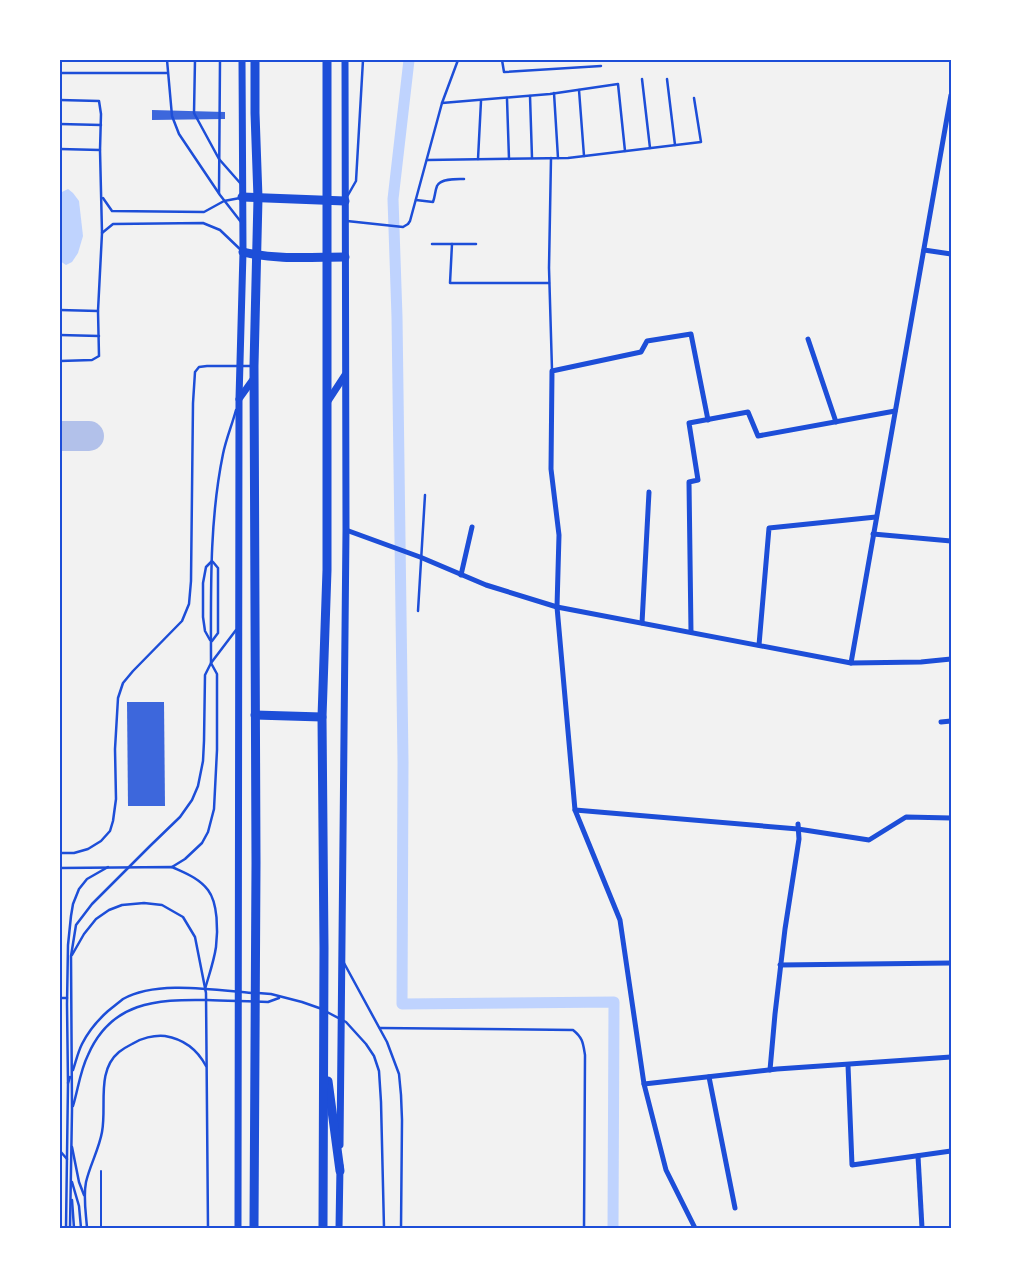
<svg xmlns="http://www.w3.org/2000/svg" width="1011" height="1288" viewBox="0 0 1011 1288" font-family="'Times New Roman',serif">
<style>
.water{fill:#bfd3fe}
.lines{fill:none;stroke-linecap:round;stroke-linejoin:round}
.canal{stroke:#bfd3fe;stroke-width:11}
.taxiway{stroke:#b2c1ea;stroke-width:30}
.building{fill:#3d67dc}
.path{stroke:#1d4ed8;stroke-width:2}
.service{stroke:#1d4ed8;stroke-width:2.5}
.minor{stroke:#1d4ed8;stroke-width:5}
.secondary{stroke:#1d4ed8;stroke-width:7}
.trunk{stroke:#1d4ed8;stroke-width:9}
.neatline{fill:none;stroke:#1d4ed8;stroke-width:2}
</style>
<rect width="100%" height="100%" fill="#f2f2f2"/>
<!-- water -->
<polygon class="water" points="68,189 73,193 79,201 83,236 78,253 72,262 66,265 60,261 60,193"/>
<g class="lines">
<!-- canal -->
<polyline class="canal" points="409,60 393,199 397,317 403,762 402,1004 614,1002 613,1228"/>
<!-- taxiway -->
<polyline class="taxiway" points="60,436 89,436"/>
</g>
<!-- building -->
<g class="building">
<polygon points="152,110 225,112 225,119 152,120"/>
<polygon points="127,702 164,702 165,806 128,806"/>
</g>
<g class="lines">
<!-- path -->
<polyline class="path" points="101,1228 101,1171"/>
<!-- service -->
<g class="service">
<polyline points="167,60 172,116 179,134 220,195 241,222"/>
<polyline points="195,60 194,113 219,159 241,184"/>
<polyline points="502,60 504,72 601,66"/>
<polyline points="60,73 167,73"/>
<polyline points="642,79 650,148"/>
<polyline points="667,79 675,145"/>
<polyline points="579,90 584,156"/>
<polyline points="554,93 558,158"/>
<polyline points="530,96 532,158"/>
<polyline points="507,99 509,159"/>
<polyline points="60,100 99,101 101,114 100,150"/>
<polyline points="442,103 550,94 618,84 625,151"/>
<polyline points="60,124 101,125"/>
<polyline points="60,149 100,150 102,233 98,311 60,310"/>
<polyline points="551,158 549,268 552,370"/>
<polyline points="478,159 481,101"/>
<polyline points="427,160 568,158 701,142 694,98"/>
<polyline points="219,193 220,60"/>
<polyline points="348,195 356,181 363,60"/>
<polyline points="103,198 112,211 204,212 224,201 240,198"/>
<path d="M416 200 433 202C435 197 435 191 437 186 441 178 457 179 464 179"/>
<polyline points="347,221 403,227 408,224 410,221 442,103 458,60"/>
<polyline points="102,233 113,224 203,223 220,230 242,251"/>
<polyline points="432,244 452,244 450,283 549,283"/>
<polyline points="452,244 476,244"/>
<polyline points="60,335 99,336"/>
<polyline points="60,361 92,360 99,356 98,311"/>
<polyline points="418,611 425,495"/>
<polyline points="210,640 205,631 203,617 203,583 206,567 212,561"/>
<polyline points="212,641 218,633 218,568 213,562"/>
<polyline points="60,853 74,853 88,849 101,841 110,831 113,821 116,799 115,749 118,698 123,683 133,671 182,621 189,604 191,581 193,403 195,372 199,367 207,366 252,366"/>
<path d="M172 867 185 859 202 843 208 832 214 809 217 750V674L211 663C211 594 209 522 223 454 226 439 232 425 236 410"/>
<path d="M60 868 172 867C185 873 199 878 208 890 218 903 218 931 216 947 214 961 209 975 205 989"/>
<polyline points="72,955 84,934 96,919 109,910 122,905 144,903 162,905 183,917 195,937 206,993 208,1228"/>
<polyline points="344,963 387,1042 399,1074 401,1095 402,1120 401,1228"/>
<polyline points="258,993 271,994 302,1002 322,1009"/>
<polyline points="60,998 67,998"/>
<polyline points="327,1012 346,1022 366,1044 374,1056 379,1071 381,1102 384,1228"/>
<path d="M380 1028 573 1030C583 1038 583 1043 585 1055L584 1228"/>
<path d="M73 1070C76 1061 78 1052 82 1044 88 1032 98 1020 108 1011 113 1007 118 1003 123 999 156 980 215 990 252 993"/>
<polyline points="68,1083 70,1077"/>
<path d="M73 1106C78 1090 80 1071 88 1055 111 1002 156 999 207 1000 227 1001 247 1001 268 1002L279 998"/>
<polyline points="72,1147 79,1182 84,1195"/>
<polyline points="60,1151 67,1159"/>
<polyline points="72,1182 79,1206 81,1228"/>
<polyline points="72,1200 74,1228"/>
<polyline points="66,1228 68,1083 67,1004 68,945 71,916 73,904 79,889 87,879 108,867"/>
<polyline points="70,1228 72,1110 71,956 76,925 92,904 150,846 180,817 192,800 198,786 203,761 204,741 205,675 211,663 236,630"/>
<path d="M87 1228C86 1213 83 1197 86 1182 90 1165 99 1149 102 1132 107 1106 96 1071 119 1052 123 1049 128 1046 132 1044 141 1038 154 1035 165 1036 183 1039 197 1049 206 1066"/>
</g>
<!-- minor -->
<g class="minor">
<polyline points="924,250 951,254"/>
<polyline points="808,339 836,422"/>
<polyline points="346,530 420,557 486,585 557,607 851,663 921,662 951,659"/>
<polyline points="873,534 951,541"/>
<polyline points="461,575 472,527"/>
<polyline points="642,623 649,492"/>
<polyline points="691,632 689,482 698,480 689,423 748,412 758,436 895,411"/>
<polyline points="759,645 769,528 876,517"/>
<polyline points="851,663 951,95"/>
<polyline points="941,722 951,721"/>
<polyline points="575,810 798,829 869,840 906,817 951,818"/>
<polyline points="780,965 951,963"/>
<polyline points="848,1065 852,1165 951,1151"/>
<polyline points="770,1070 775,1014 785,929 799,839 798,824"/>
<polyline points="709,1077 735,1208"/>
<polyline points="644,1084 777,1069 951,1057"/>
<polyline points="918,1156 922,1228"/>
<polyline points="695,1228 666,1170 644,1084 620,920 575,810 557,607 559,535 551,469 552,371 641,352 647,341 691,334 708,420"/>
</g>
<!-- secondary -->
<g class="secondary">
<polyline points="239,399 254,378"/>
<polyline points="328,401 345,375"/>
<polyline points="340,1145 346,530 345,60"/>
<polyline points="238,1228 239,399 243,252 242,60"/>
<polyline points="339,1228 340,1166"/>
</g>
<!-- trunk -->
<g class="trunk">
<polyline points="242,197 345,201"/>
<path d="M243 252C276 260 311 257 345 257"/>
<polyline points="255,715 322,717"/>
<polyline points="328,1081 340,1171"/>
<polyline points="254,1228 256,863 254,366 258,198 255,113 255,60"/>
<polyline points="323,1228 324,948 322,717 327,570 327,60"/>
</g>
</g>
<!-- border -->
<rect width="1011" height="1288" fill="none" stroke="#ffffff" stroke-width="122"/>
<rect x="61" y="61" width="889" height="1166" class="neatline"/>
</svg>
